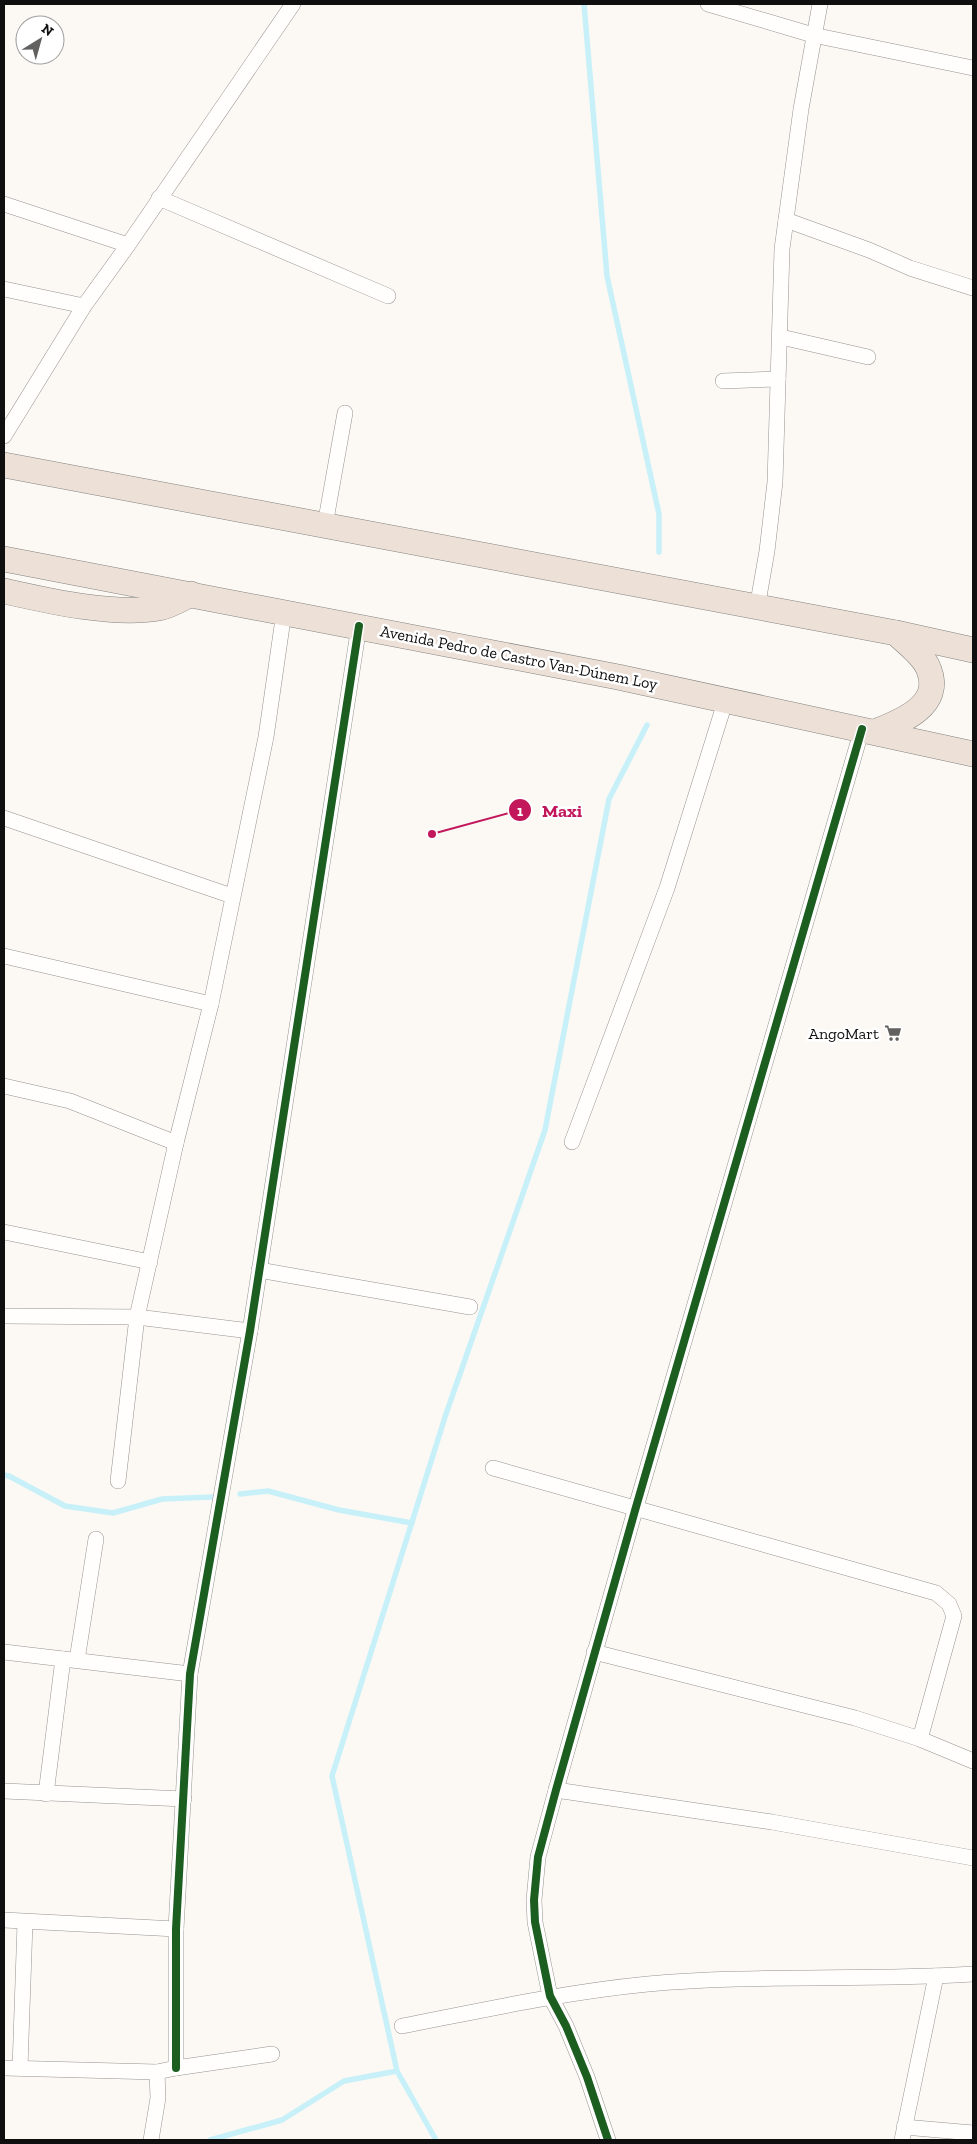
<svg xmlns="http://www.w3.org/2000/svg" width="977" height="2144" viewBox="0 0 977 2144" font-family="'Zilla Slab',serif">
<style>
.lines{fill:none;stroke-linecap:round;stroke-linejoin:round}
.stream{stroke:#c7f0f9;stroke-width:5.5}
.minor-casing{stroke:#969492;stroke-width:16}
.trunk-casing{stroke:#83827f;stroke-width:26}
.minor{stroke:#fffefd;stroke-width:15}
.trunk{stroke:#ece0d7;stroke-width:25}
.cycleway-casing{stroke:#fff;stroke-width:11}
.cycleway{stroke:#1b5e20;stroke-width:8}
.labels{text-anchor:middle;stroke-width:5;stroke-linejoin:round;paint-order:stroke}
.street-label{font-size:16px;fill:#0f0f0f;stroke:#fff}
.poi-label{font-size:16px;fill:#0f0f0f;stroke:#fff;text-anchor:end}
.leader{fill:none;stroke:#c2185b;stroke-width:2}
.callout-dot{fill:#c2185b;stroke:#fff;stroke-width:2}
.mark-label{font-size:15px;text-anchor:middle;font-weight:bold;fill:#fff}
.callout-label{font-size:18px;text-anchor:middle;font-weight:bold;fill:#c2185b;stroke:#fff;stroke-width:5;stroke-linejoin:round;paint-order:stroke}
</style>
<rect width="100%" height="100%" fill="#fcf9f4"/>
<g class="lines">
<!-- stream -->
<g class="stream">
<polyline points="584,4 607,276 659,514 659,552"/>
<polyline points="4,1475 9,1476 65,1506 113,1513 162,1499 213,1497"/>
<polyline points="240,1494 268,1491 339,1510 412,1523"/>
<polyline points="210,2140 282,2120 344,2081 397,2071"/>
<polyline points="436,2140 397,2071 332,1776 446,1414 545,1130 609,799 647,725"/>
</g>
<!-- minor casing -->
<g class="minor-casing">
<g id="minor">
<polyline points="708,4 813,35 973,68"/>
<polyline points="159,198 388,296"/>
<polyline points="4,204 128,245"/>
<polyline points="786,220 869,250 910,268 973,288"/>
<polyline points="4,289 84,306"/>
<polyline points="781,337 868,357"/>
<polyline points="723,381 778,379"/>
<polyline points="4,436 84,306 128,245 293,4"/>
<polyline points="325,525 345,413"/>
<polyline points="757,608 767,551 775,482 782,249 801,109 820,4"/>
<polyline points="4,818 232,896"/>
<polyline points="4,956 211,1004"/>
<polyline points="4,1086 70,1101 176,1143"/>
<polyline points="572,1142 667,888 726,699"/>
<polyline points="4,1232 150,1262"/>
<polyline points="259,1270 470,1307"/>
<polyline points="4,1316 137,1317 250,1331"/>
<polyline points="493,1468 936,1593 949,1604 954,1616 920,1739"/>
<polyline points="118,1481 137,1317 176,1143 211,1004 266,737 284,612"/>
<polyline points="4,1652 190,1674"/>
<polyline points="594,1652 855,1718 920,1739 973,1761"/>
<polyline points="77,1660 96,1539"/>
<polyline points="556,1790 772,1822 973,1858"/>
<polyline points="4,1791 184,1799"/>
<polyline points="46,1794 63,1659"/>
<polyline points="4,1920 176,1929"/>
<path d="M402 2026C484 2010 565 1992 648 1984 756 1974 865 1981 973 1974"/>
<polyline points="4,2068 157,2072 176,2068 272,2054"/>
<polyline points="20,2068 25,1923"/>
<polyline points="176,2068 176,1929 190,1674 250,1331 359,626"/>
<polyline points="904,2127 973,2133"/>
<polyline points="151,2140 158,2098 157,2072"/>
<polyline points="608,2140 587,2077 566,2026 550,1996 535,1922 534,1900 538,1857 556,1790 636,1507 862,729"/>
<polyline points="902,2140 936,1976"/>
</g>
</g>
<!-- trunk casing -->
<g class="trunk-casing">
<g id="trunk">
<polyline points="4,465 896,633 973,650"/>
<polyline points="4,559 618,677 973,754"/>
<path d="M4 591C49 601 113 616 159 608 170 606 181 599 191 594"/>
<path d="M875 732C900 722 943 706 929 670 924 655 907 644 896 633"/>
</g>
</g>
<!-- minor -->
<use href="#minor" class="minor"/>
<!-- trunk -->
<use href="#trunk" class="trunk"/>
<!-- cycleway casing -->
<g class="cycleway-casing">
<g id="cycleway">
<polyline points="176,2068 176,1929 190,1674 250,1331 359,626"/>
<polyline points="608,2140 587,2077 566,2026 550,1996 535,1922 534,1900 538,1857 556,1790 636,1507 862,729"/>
</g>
</g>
<!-- cycleway -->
<use href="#cycleway" class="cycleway"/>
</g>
<!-- icons -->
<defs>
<g id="supermarket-bare" transform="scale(1.35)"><path d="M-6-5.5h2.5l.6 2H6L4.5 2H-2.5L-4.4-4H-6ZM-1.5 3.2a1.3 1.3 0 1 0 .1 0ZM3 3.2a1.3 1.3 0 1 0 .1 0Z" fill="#62615f" stroke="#fff" stroke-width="2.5" paint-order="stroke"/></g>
</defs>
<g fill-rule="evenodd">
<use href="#supermarket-bare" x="893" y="1033"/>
</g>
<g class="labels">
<!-- street labels -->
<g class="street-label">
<text transform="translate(519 657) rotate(11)" y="6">Avenida Pedro de Castro Van-Dúnem Loy</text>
</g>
<!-- poi labels -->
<g class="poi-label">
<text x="879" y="1039">AngoMart</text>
</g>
</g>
<!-- callouts -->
<path class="leader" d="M432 834L520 810"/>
<g class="callout-dot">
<circle cx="432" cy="834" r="5"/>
<circle cx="520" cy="810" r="12"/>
</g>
<g class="mark-label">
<text x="520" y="816">1</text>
</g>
<g class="callout-label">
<text x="562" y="817">Maxi</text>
</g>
<!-- border -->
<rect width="977" height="2144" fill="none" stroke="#0f0f0f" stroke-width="10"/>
<!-- north arrow -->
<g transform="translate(40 40) rotate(37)"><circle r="24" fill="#ffffff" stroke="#9f9f9f"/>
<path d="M0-4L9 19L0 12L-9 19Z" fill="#62615f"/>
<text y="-8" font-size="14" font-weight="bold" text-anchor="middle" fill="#0f0f0f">N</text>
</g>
</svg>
